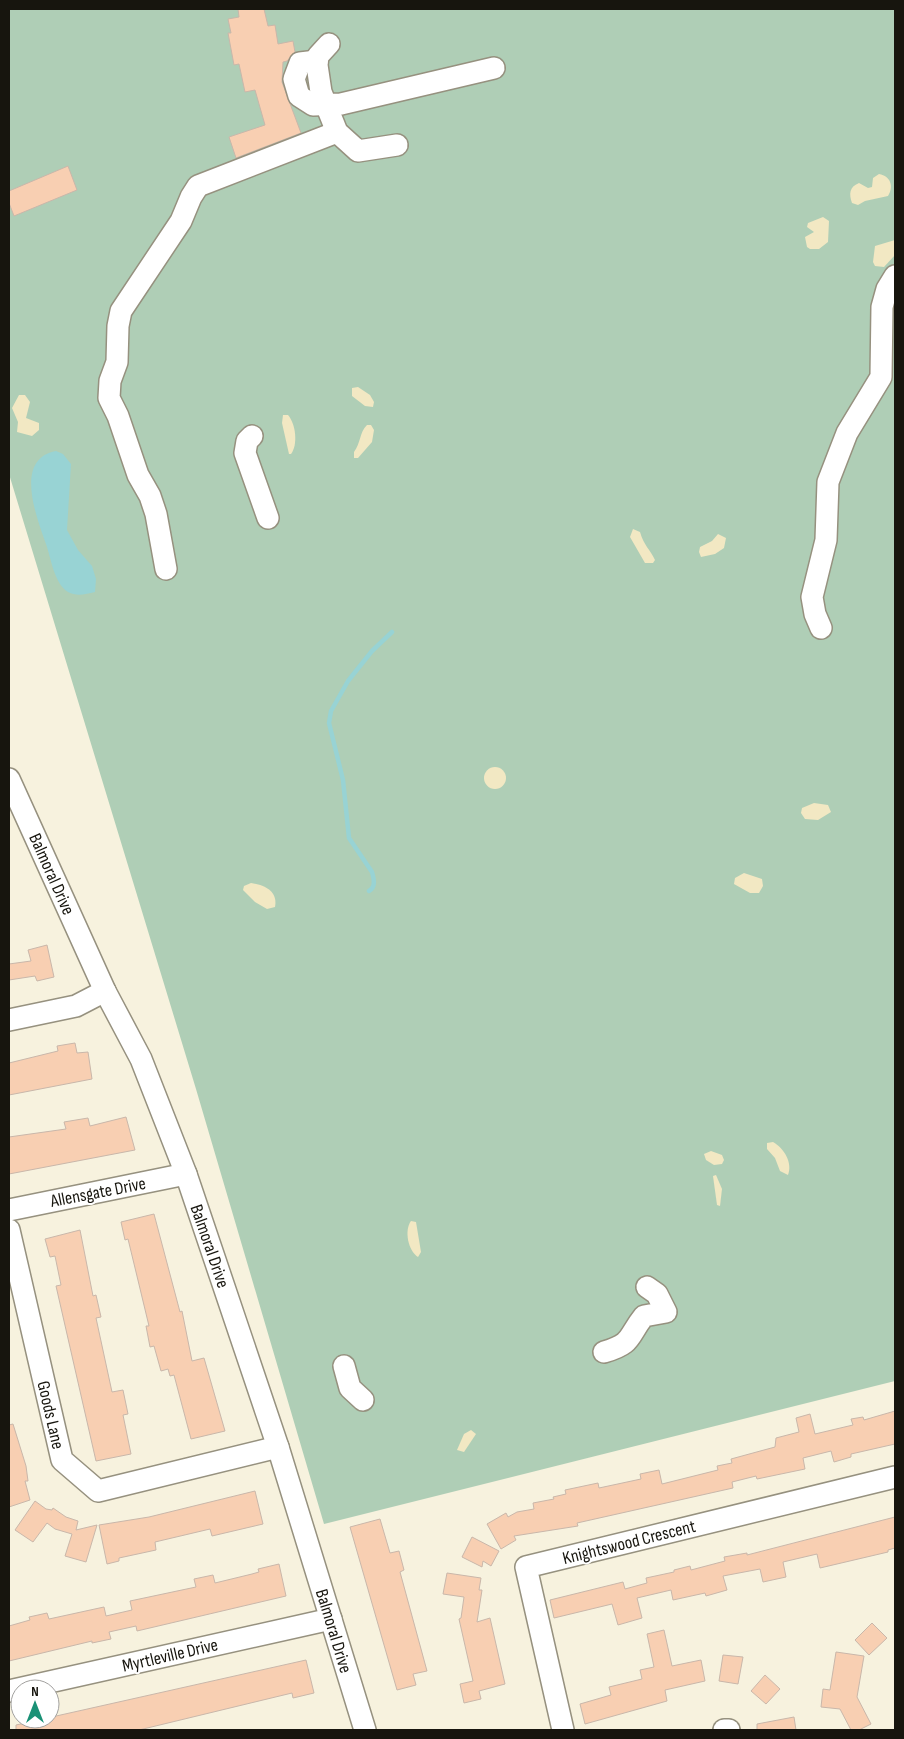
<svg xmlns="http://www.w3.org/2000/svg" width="904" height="1739" viewBox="0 0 904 1739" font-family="'Sofia Sans Condensed',sans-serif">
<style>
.green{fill:#afceb6}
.sand{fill:#f2e8c3}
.water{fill:#98d3d4}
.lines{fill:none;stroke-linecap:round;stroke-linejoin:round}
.stream{stroke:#98d3d4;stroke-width:4.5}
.building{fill:#f8cfb2;stroke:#c9b7aa}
.minor-casing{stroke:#96917f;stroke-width:24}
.minor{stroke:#fff;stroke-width:21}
.labels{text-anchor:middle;stroke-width:4;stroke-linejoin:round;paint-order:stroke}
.street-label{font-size:18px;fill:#17150e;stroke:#fff}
</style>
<rect width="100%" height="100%" fill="#f7f2de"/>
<!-- green -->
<polygon class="green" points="9,9 895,9 895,1381 324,1524 196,1089 9,474"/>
<!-- sand -->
<g class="sand">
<path d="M879 174C891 176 894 187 888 196L865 201 858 205 852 203C849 194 849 187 859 183L868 188 872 187 873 178Z"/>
<polygon points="823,217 829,221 828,242 819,249 810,249 807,247 805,237 814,232 807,227 808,223"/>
<polygon points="895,240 895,255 884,267 875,266 873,262 875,246"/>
<polygon points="358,387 370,395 374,402 373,407 365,406 352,396 352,388"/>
<polygon points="19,395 25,395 30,402 26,418 39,423 39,430 32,436 17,432 18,422 12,408"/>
<path d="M283 415H288C296 424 298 445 291 454H289L282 423Z"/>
<path d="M367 425H371L374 430 372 442 358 458H354V452C361 443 359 433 367 425Z"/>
<path d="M633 529 640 532C644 546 650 549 655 560L653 563H645L630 537Z"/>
<polygon points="718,534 726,538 724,548 715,554 701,557 699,552 700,547 712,541"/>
<circle cx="495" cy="778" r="11"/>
<polygon points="814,803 828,805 831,812 818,820 805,819 801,813 802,808"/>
<polygon points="744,873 762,879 763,886 759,893 750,893 734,884 735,878"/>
<path d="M251 883C265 885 278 891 275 907L267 909 255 902 243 890 244 886Z"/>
<path d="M773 1142C784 1148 793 1163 788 1175L780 1171 775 1158 767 1149V1143Z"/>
<polygon points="711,1151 722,1155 724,1160 722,1164 714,1165 706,1160 704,1154"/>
<polygon points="716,1175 722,1189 720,1206 717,1205 713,1176"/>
<path d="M411 1221 416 1222 421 1252 418 1257C408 1251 404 1230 411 1221Z"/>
<polygon points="471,1430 476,1434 464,1452 457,1450 464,1434"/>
</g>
<!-- water -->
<path class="water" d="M56 451 63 454 71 464 67 530 78 550 92 566 96 579 95 592C86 594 77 597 68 592 54 583 51 558 46 544 37 518 13 459 56 451Z"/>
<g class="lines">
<!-- stream -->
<path class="stream" d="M369 891C376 887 374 879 372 872L349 838 343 780 329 723 331 711 348 681 372 651 392 632"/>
</g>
<!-- building -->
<g class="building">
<polygon points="238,9 264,9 268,26 275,25 278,44 293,41 295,52 287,61 283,62 282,82 301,133 236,158 229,137 265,125 255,90 245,92 239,64 234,65 228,33 231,33 228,19 239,17"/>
<polygon points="68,166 77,190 14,216 9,203 9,191"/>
<polygon points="47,945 54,977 37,981 35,976 9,980 9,964 31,961 28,950"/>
<polygon points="75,1043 77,1053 88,1052 92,1079 9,1095 9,1063 58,1051 57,1046"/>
<polygon points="126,1117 135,1150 9,1174 9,1137 66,1129 64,1122 88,1118 90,1126"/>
<polygon points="154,1214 180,1312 182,1311 192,1361 204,1358 225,1431 191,1439 174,1375 170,1376 168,1369 161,1371 154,1346 150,1347 146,1326 149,1326 136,1272 128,1239 125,1240 121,1222"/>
<polygon points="80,1230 93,1296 96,1295 101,1317 96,1318 112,1392 123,1390 128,1414 123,1415 131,1454 96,1461 56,1286 61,1285 55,1256 50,1257 45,1239"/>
<polygon points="895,1411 895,1444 851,1454 851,1457 834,1462 831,1451 803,1458 805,1469 757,1479 756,1476 732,1482 733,1488 577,1523 578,1526 514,1536 516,1540 501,1549 487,1524 506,1513 508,1517 517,1512 534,1509 533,1503 554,1499 553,1497 566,1494 565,1490 598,1483 599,1488 641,1479 640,1474 659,1470 662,1484 718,1470 717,1466 732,1463 731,1459 775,1447 776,1438 799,1432 796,1418 810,1414 815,1434 853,1425 851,1419 863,1417 864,1420"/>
<polygon points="13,1424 26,1466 28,1481 25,1481 30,1500 9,1507 9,1425"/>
<polygon points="255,1491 263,1524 212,1536 210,1529 155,1542 156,1550 119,1558 119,1561 107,1564 99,1525 149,1517"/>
<polygon points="35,1501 46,1509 52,1510 53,1508 66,1517 78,1521 76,1530 97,1525 86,1562 65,1556 72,1534 55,1529 47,1523 33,1542 15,1530"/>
<polygon points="895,1517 895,1548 888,1550 888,1552 820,1568 817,1554 783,1562 786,1577 763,1582 760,1569 723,1576 727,1590 706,1596 705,1593 673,1600 671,1590 637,1598 642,1618 618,1625 612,1604 554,1618 550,1600 623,1582 625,1589 647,1583 646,1578 674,1572 674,1570 690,1566 691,1570 725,1561 724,1557 747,1553 747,1555"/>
<polygon points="380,1519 390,1553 399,1551 404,1570 400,1572 427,1671 413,1674 416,1685 397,1690 350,1527"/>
<polygon points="472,1537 499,1551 491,1566 483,1561 482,1567 462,1557"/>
<polygon points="279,1564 286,1596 137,1631 136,1626 109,1632 111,1639 92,1643 92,1641 9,1661 9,1626 30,1620 29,1617 47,1613 49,1619 104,1607 106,1616 132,1610 130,1601 196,1587 194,1579 213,1575 215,1583 252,1574 259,1572 258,1569"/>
<polygon points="447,1573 481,1578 479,1590 482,1590 477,1622 490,1618 505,1684 479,1691 481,1699 464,1703 460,1684 473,1681 459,1619 461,1618 464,1597 443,1594"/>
<polygon points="872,1623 887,1638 869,1655 855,1640"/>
<polygon points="664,1630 672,1666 701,1660 705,1681 665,1690 667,1701 585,1724 580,1704 611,1695 609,1687 642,1679 640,1670 654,1667 647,1634"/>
<polygon points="836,1652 864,1656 857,1697 871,1724 859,1730 851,1730 840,1709 821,1707 823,1689 830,1690"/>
<polygon points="723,1655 743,1657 738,1684 719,1681"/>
<polygon points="306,1660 314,1693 293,1698 292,1693 139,1730 16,1730 16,1725"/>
<polygon points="765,1675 780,1689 766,1704 751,1691"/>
<polygon points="794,1717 796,1730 757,1730 757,1724"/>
</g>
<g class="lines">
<!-- minor casing -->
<g class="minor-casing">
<g id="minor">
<polyline points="329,44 318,56 317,65 321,92 337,132 358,151 397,145"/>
<polyline points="317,61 300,63 294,79 299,96 313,105 341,104 494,68"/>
<polyline points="252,436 247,441 245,453 268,518"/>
<polyline points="166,569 156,514 150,496 138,475 118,416 109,398 110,381 117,362 118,326 121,311 181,221 191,197 198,186 337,132"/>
<polyline points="821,628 815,614 812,597 826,540 828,482 847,433 881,377 882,307 887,289 895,276"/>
<polyline points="9,779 105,991 141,1059 186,1174 278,1447 365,1730"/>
<polyline points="9,1020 76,1006 105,991"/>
<polyline points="9,1210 186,1174"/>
<polyline points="9,1230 62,1460 98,1491 278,1447"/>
<path d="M604 1352C634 1343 627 1337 644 1316L666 1312 657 1294 647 1287"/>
<polyline points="344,1366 350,1388 363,1400"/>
<polyline points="9,1691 331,1619"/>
<polyline points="563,1730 526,1567 895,1477"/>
<polyline points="724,1730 729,1730"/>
</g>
</g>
<!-- minor -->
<use href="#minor" class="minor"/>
</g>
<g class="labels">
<!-- street labels -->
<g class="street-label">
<text transform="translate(52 874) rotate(66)" y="6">Balmoral Drive</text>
<text transform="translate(98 1192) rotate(-11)" y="6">Allensgate Drive</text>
<text transform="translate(210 1246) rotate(71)" y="6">Balmoral Drive</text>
<text transform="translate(51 1415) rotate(77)" y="6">Goods Lane</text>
<text transform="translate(629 1542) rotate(-14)" y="6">Knightswood Crescent</text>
<text transform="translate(334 1631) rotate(73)" y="6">Balmoral Drive</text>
<text transform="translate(170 1655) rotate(-13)" y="6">Myrtleville Drive</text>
</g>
</g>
<!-- border -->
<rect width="904" height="1739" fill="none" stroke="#17150e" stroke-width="20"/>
<!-- north arrow -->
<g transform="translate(35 1704)"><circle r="24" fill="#ffffff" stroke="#a2a19f"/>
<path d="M0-4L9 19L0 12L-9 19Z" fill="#1a9176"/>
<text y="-8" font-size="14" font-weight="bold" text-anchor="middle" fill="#17150e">N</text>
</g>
</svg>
